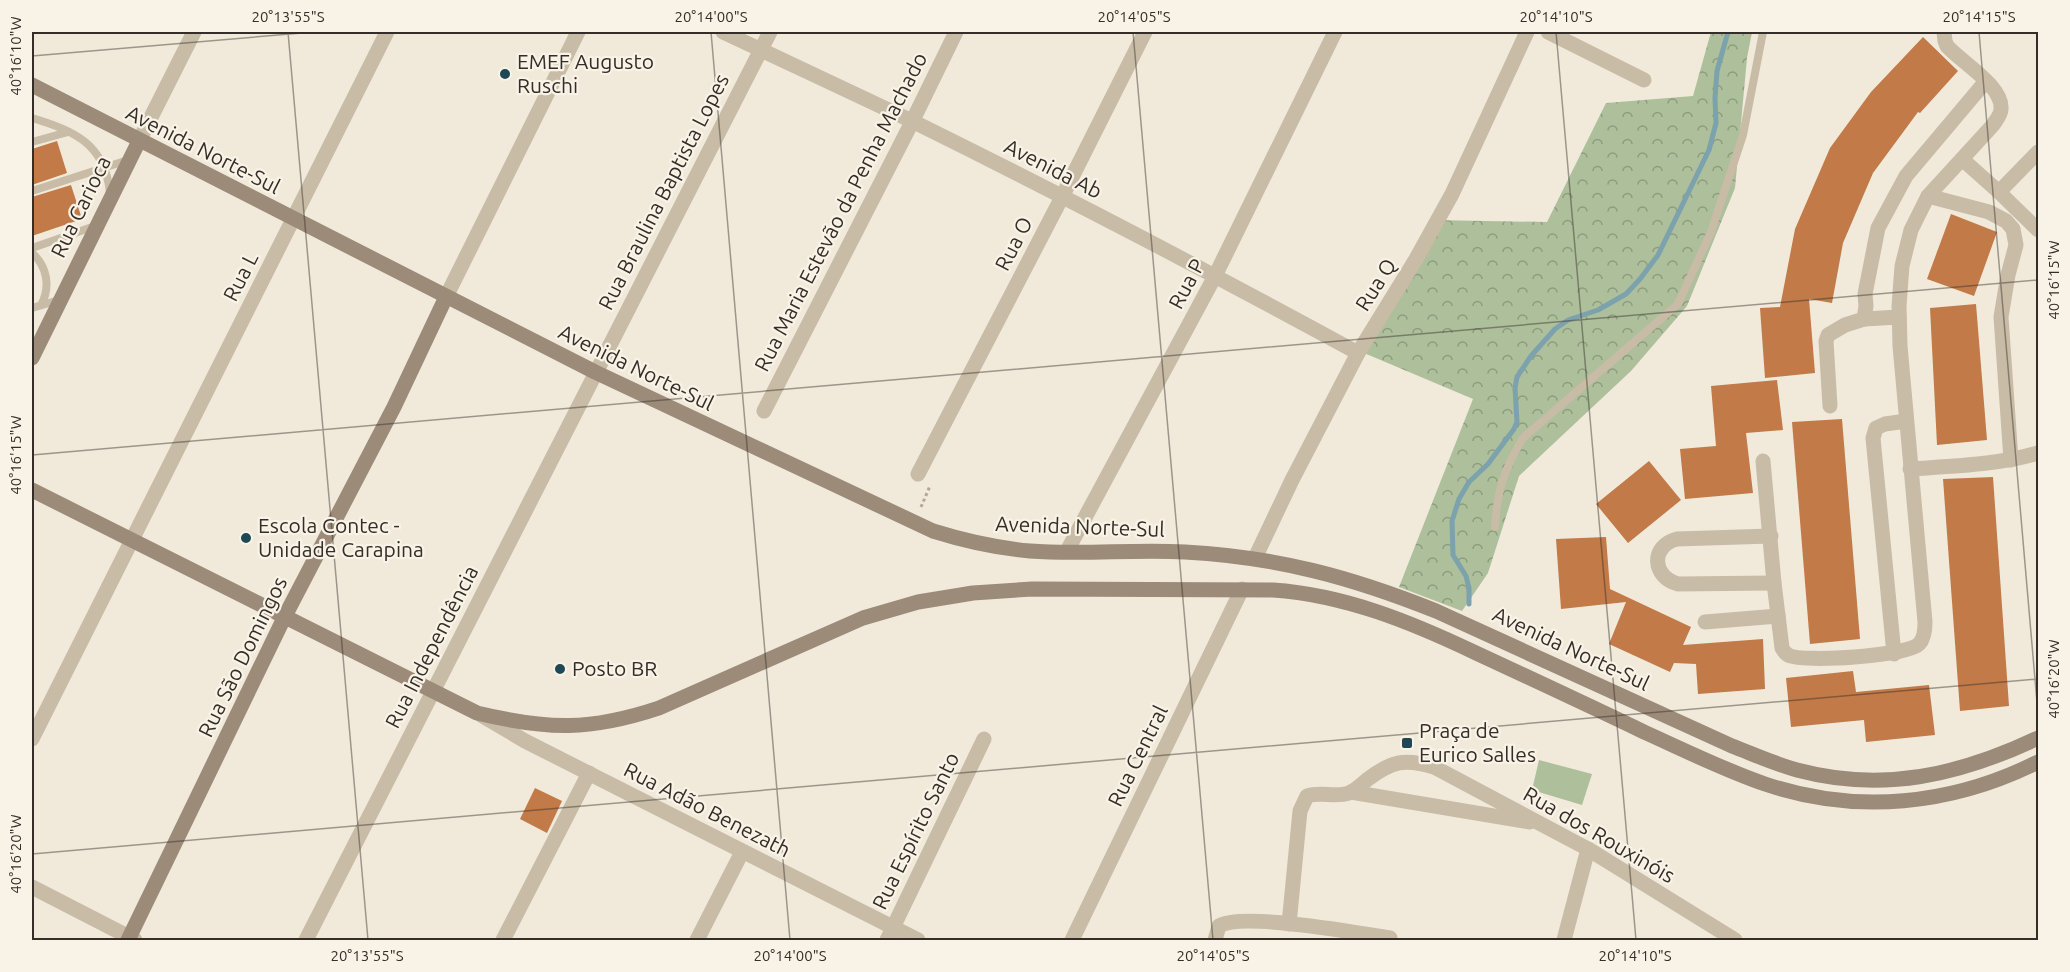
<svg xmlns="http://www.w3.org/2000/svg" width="2070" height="972" viewBox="0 0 2070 972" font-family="Ubuntu,sans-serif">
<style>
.green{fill:#adbf9b}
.forest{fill:url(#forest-crowns)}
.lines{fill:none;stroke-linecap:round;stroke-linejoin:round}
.stream{stroke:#7ba2ad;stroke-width:5}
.building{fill:#c27a48}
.path{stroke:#b4a692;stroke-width:3;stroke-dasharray:3 3;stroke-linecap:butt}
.lane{stroke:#c8bca7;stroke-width:8}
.street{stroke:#c8bca7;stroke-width:15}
.secondary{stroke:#9c8b79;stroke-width:15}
.ticks{fill:none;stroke:#352e28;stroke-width:1.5;stroke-opacity:0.45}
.poi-dot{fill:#1f4855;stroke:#f9f3e7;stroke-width:2}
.labels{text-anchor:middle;stroke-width:4.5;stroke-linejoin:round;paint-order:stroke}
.poi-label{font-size:21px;fill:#352e28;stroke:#f9f3e7;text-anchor:start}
.street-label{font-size:21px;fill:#352e28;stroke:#f9f3e7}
.neatline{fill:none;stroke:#352e28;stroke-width:2}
.ticks-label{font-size:15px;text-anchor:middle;fill:#352e28}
</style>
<defs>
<pattern id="forest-crowns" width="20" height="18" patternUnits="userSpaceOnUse" patternTransform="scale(1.5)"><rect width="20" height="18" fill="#adbf9b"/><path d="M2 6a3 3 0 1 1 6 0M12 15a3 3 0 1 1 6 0" fill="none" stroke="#8e9c7e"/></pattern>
</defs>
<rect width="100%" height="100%" fill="#f1eadb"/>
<!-- green -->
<polygon class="green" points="1539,760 1592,774 1582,805 1532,790"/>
<!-- forest -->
<polygon class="forest" points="1711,32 1752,32 1747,58 1735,188 1687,306 1631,371 1519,476 1488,573 1462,611 1399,587 1473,399 1364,353 1432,220 1547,222 1606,103 1693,96"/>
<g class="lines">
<!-- stream -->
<polyline class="stream" points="1469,604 1469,588 1466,576 1453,555 1452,521 1459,499 1469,482 1488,464 1514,429 1517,422 1515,388 1517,377 1531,356 1555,329 1568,320 1598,310 1626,294 1640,279 1658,255 1709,150 1716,123 1715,98 1717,71 1728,32"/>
</g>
<!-- building -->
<g class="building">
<polygon points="1923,37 1958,71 1920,113 1918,112 1873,173 1843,243 1832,303 1809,299 1815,373 1765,378 1760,308 1780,307 1795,229 1830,148 1871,92"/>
<polygon points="57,141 67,173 32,185 32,149"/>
<polygon points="71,185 82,219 32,236 32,197"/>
<polygon points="1951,214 1997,232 1974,296 1927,279"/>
<polygon points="1976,304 1987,440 1937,445 1930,308"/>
<polygon points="1777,380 1783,430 1746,433 1753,493 1685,499 1680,449 1716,446 1711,386"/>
<polygon points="1842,419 1860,639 1810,644 1792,422"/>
<polygon points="1649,461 1681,500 1628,543 1596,504"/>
<polygon points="1993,477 2009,706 1960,711 1943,479"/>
<polygon points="1606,537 1610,589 1691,627 1683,645 1763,639 1765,689 1698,694 1696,664 1674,663 1670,672 1609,644 1626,602 1561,609 1556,539"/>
<polygon points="1853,671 1856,692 1929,685 1935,735 1866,742 1864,720 1791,727 1786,678"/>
<polygon points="535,788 562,801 547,833 520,819"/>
</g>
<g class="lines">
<!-- path -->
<polyline class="path" points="921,507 930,486"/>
<!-- lane -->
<g class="lane">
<path d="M32 118C75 131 105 144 110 193"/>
<polyline points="32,142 68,132"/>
<polyline points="32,191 128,160"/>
<polyline points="32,248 95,226"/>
<path d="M32 253C47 266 51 287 41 305"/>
<polyline points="32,308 59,300"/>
<path d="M1495 527C1497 490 1504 470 1523 438L1678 304 1711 232 1743 135 1763 32"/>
</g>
<!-- street -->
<g class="street">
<path d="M723 32C786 62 849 91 912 121 1062 195 1211 273 1358 353"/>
<polyline points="1548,32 1644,80"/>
<polyline points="139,141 194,32"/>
<polyline points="1962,159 1999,192 2038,230"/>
<polyline points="1999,192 2038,152"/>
<polyline points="1928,196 1989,212 2006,221 2013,229 2016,245 2008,275 2001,317 2011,460"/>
<polyline points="446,297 578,32"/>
<polyline points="1899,317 1864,319 1866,306 1865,294 1878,228 1906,176 1986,81"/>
<polyline points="1830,406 1826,341 1828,335 1845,325 1864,319"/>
<polyline points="764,411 912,122 956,32"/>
<path d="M1763 461 1774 583 1782 648C1784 652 1785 653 1788 655 1803 663 1907 656 1919 644 1924 639 1925 630 1925 622L1900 346 1899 306 1902 266 1911 230 1928 196 1993 125C1996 120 2001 115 2001 109 2003 86 1961 62 1947 46L1945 41 1944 32"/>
<path d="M1910 469C1953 466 1997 465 2038 453"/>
<polyline points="918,474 1062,197 1145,32"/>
<path d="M1771 536 1677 539C1650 546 1652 577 1678 584L1774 583"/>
<polyline points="1067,551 1215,276 1335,32"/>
<polyline points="1255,558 1292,480 1358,353 1416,259 1452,194 1527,32"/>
<polyline points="1705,622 1778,616"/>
<polyline points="1894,654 1873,438 1876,428 1885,424 1906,421"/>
<polyline points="481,715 525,741 918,940"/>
<polyline points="32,739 387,32"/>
<polyline points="1351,792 1530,822"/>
<polyline points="32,887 135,940"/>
<path d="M1289 924 1300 811 1307 796C1321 791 1335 798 1349 793 1356 790 1362 784 1368 779 1392 761 1405 758 1434 767L1588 849 1735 940"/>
<polyline points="306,940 770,32"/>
<polyline points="503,940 589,773"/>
<polyline points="697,940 742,852"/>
<polyline points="887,940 984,739"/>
<polyline points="1072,940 1242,589"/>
<path d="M1215 940 1219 926C1242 912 1359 933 1390 938"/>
<polyline points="1564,940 1588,849"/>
</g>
<!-- secondary -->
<g class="secondary">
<path d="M32 85 595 372 933 531C965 541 997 548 1030 551 1082 555 1134 549 1185 552 1277 557 1351 577 1436 611L1732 746C1753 754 1775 764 1797 770 1883 793 1960 775 2038 738"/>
<polyline points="32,358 139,141"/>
<path d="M32 490 477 713C548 730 590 731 659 708L863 618 918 602 973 593 1032 589 1273 590C1345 595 1411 622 1476 653 1532 679 1588 705 1644 732 1684 750 1724 770 1765 784 1857 815 1952 805 2038 762"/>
<polyline points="128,940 284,618 394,407 446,297"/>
</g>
</g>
<!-- ticks -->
<path class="ticks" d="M288 32 368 940M711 32 790 940M1133 32 1213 940M1556 32 1636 940M1979 32 2038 714M32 56 314 32M32 455 2038 280M32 854 2038 679"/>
<!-- markers -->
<g class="poi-dot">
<circle cx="505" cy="74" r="6"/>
<circle cx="246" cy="538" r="6"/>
<circle cx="560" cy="669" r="6"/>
<rect x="1401" y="737" width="12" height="12" rx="3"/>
</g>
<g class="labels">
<!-- poi labels -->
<g class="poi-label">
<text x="517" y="69">EMEF Augusto<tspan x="517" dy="24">Ruschi</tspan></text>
<text x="258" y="533">Escola Contec -<tspan x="258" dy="24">Unidade Carapina</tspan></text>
<text x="572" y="676">Posto BR</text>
<text x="1419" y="738">Praça de<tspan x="1419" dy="24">Eurico Salles</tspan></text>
</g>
<!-- street labels -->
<g class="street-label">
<text transform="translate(203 150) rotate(27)" y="7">Avenida Norte-Sul</text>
<text transform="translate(1053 169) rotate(27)" y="7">Avenida Ab</text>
<text transform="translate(664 192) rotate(-63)" y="7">Rua Braulina Baptista Lopes</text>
<text transform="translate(81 207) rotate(-64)" y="7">Rua Carioca</text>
<text transform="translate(841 212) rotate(-63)" y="7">Rua Maria Estevão da Penha Machado</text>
<text transform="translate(1014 244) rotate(-63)" y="7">Rua O</text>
<text transform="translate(241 277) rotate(-63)" y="7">Rua L</text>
<text transform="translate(1187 284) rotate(-62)" y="7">Rua P</text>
<text transform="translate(1376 285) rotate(-58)" y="7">Rua Q</text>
<text transform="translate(636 368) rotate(26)" y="7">Avenida Norte-Sul</text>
<text transform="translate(1080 527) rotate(2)" y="7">Avenida Norte-Sul</text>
<text transform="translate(432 647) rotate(-63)" y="7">Rua Independência</text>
<text transform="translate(1571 649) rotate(25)" y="7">Avenida Norte-Sul</text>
<text transform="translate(243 657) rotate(-64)" y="7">Rua São Domingos</text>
<text transform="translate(1138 756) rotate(-64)" y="7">Rua Central</text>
<text transform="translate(707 810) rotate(27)" y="7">Rua Adão Benezath</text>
<text transform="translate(916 831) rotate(-64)" y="7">Rua Espírito Santo</text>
<text transform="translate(1599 835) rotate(30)" y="7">Rua dos Rouxinóis</text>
</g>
</g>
<!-- border -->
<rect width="2070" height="972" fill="none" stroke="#f9f3e7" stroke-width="66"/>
<rect x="33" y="33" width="2004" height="906" class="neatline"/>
<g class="ticks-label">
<text x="288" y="22">20°13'55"S</text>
<text x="711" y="22">20°14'00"S</text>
<text x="1134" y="22">20°14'05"S</text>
<text x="1556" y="22">20°14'10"S</text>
<text x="1979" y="22">20°14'15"S</text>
<text transform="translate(16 56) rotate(-90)" y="5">40°16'10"W</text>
<text transform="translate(2054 280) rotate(-90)" y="5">40°16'15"W</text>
<text transform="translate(16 455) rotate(-90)" y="5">40°16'15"W</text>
<text transform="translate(2054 679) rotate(-90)" y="5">40°16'20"W</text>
<text transform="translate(16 854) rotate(-90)" y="5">40°16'20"W</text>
<text x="367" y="961">20°13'55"S</text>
<text x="790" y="961">20°14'00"S</text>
<text x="1213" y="961">20°14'05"S</text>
<text x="1635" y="961">20°14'10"S</text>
</g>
</svg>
